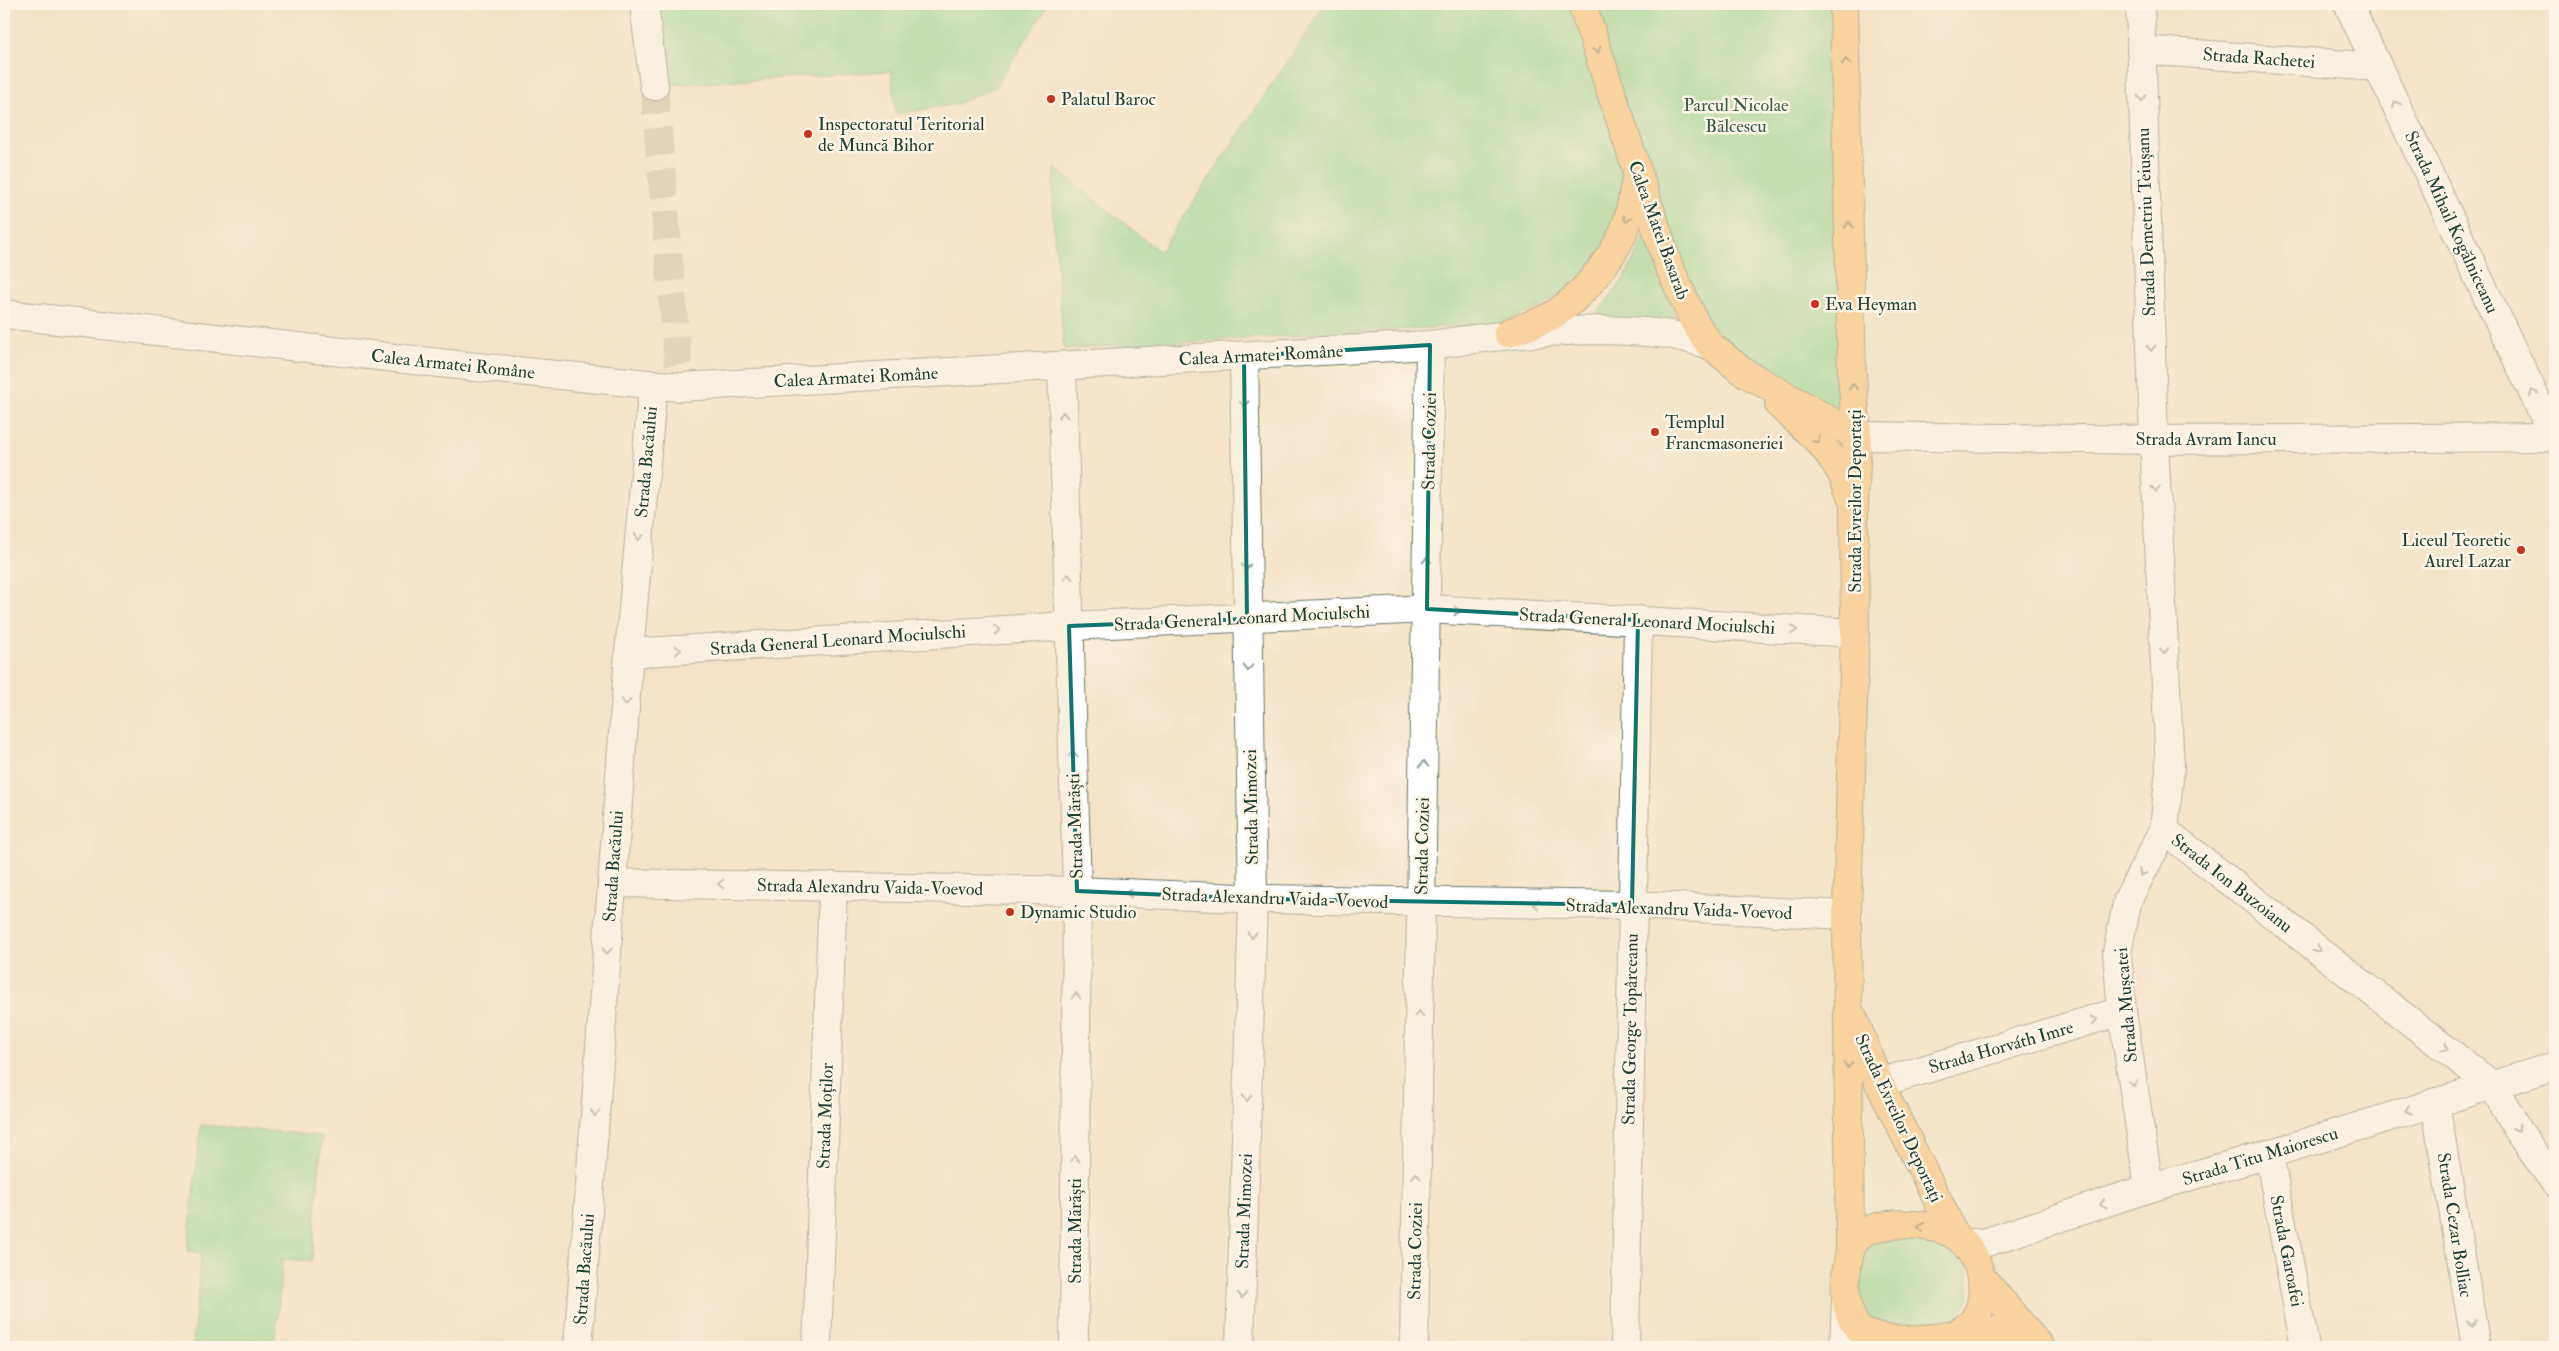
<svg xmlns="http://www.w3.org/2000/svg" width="2559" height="1351" viewBox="0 0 2559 1351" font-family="'IM FELL Double Pica',serif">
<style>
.green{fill:#8cd794;stroke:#568a64}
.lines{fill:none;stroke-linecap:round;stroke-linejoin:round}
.minor-tunnel{stroke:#c9c2a9;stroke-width:28;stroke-dasharray:28 14;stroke-linecap:butt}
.minor-casing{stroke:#6a7767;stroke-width:30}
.major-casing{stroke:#6a7767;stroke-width:30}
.minor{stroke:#fff;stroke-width:28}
.major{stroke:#fdbc6f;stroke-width:28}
.oneway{stroke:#83764f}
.oneway2{stroke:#8f9e9a}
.marked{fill:none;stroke:#0f766e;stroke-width:4;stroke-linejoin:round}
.poi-dot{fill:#c8321e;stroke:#fcf5e5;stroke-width:2}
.labels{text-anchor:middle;stroke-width:5;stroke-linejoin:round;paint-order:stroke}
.street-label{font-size:18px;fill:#1f3d34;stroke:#fcf5e5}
.poi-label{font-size:18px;fill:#1f3d34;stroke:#fcf5e5;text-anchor:start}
.park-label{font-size:18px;fill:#355c47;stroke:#fcf5e5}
</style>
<rect width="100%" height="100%" fill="#fcf5e5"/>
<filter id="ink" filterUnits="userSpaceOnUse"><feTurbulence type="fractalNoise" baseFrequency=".02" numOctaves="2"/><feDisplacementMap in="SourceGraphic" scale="10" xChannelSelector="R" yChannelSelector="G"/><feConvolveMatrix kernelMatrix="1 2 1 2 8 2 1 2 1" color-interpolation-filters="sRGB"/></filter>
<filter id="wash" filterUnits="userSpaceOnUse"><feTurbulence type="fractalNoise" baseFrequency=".0096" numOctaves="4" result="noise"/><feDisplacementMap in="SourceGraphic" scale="20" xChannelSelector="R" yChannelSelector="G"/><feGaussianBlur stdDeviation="1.12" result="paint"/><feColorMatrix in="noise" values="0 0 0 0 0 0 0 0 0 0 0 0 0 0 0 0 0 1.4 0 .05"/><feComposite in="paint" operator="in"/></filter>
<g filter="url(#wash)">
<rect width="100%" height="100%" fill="#f4e3c6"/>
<!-- green -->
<g class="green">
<polygon points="644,4 1049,4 995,87 957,104 896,114 891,71 654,86"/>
<polygon points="1326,4 1844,4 1857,436 1710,345 1637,172 1625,247 1544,306 1498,324 1064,349 1052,208 1054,167 1160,252"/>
<polygon points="1648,231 1678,326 1587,327 1624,279"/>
<polygon points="201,1125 322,1136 312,1261 283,1259 274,1347 193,1347 201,1253 187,1251"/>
<polygon points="1881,1233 1947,1238 1968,1265 1970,1298 1957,1317 1943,1324 1892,1327 1873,1321 1864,1311 1858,1297 1859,1252"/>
</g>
</g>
<g filter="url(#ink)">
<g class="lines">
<!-- minor-tunnel -->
<polyline class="minor-tunnel" points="654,86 680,387"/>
<!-- minor casing -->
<g class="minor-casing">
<g id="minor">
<polyline points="644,4 654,86"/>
<polyline points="2140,4 2154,440 2170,769 2164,830 2493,1086 2521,1135 2555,1183"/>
<polyline points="2348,4 2555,439"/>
<polyline points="2141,50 2378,67"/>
<path d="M4 314 467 366 680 387 1430 345C1506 334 1597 324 1673 335 1685 337 1698 342 1710 345"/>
<polyline points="1062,366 1077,891 1074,1347"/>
<polyline points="1857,436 2154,440 2555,437"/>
<polyline points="629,653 1069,626 1427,609 1855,633"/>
<polyline points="612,883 1077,891 1263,899 1632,905 1847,915"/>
<polyline points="1879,1083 2122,1011"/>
<polyline points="2435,1102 2476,1347"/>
<polyline points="2269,1154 2305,1347"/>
<polyline points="2149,1188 2122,1011 2117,952 2128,899 2164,830"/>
<polyline points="1965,1244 1987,1242 2149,1188 2269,1154 2555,1066"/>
<polyline points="578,1347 629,653 653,384"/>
<polyline points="817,1347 833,886"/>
<polyline points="1240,1347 1253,898 1244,356"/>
<polyline points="1414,1347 1430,345"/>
<polyline points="1625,1347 1638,620"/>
<polyline points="1844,1347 1846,1299"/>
</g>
</g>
<!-- major casing -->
<g class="major-casing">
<g id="major">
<polyline points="1582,4 1668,264 1695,323 1710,345 1742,371 1857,436"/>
<polyline points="1844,4 1852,375 1857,436 1854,508 1855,633 1847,915 1850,1251"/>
<path d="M1508 333C1522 328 1538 323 1551 316 1580 300 1617 254 1627 222 1632 206 1634 189 1637 173"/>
<path d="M1779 405C1811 433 1839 456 1851 497"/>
<polyline points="1854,1019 1879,1083 1955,1235"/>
<polyline points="1981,1277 2040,1347"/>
<path d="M1955 1335C1961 1331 1968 1326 1973 1321 1992 1296 1980 1253 1956 1236 1935 1222 1873 1218 1856 1239 1849 1247 1849 1258 1847 1267 1844 1287 1845 1309 1856 1326 1879 1351 1946 1335 1979 1332 1995 1330 2011 1330 2027 1333"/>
</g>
</g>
<!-- minor -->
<use href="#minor" class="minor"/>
<!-- major -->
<use href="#major" class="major"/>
</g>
<!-- one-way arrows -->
<defs><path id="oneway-chevron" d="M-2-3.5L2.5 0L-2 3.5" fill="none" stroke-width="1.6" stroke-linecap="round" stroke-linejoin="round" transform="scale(1.25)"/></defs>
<g class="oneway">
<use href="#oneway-chevron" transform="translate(1597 50) rotate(72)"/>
<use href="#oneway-chevron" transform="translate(1846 62) rotate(-91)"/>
<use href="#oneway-chevron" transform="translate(1627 219) rotate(106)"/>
<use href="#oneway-chevron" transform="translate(1849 225) rotate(-91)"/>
<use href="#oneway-chevron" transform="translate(1853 387) rotate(-94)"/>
<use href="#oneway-chevron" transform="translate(1817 440) rotate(46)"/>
<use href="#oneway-chevron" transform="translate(1848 1065) rotate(90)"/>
<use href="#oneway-chevron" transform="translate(1921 1227) rotate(-173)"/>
</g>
<g class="oneway2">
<use href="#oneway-chevron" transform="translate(2142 98) rotate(88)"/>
<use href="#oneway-chevron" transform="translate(2396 104) rotate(-115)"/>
<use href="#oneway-chevron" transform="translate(2151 348) rotate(88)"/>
<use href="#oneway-chevron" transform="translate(2533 393) rotate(-115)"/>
<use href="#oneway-chevron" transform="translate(1244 404) rotate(89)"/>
<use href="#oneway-chevron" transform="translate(1063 415) rotate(-92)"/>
<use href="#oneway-chevron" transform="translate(2156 489) rotate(87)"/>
<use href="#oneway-chevron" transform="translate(639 537) rotate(95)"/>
<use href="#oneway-chevron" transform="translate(1427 560) rotate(-89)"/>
<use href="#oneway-chevron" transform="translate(1246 567) rotate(89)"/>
<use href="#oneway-chevron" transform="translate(1068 577) rotate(-92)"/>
<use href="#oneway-chevron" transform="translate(1457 611) rotate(3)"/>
<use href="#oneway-chevron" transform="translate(997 630) rotate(-4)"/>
<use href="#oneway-chevron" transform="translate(1794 630) rotate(4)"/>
<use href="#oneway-chevron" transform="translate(678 650) rotate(-4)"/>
<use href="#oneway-chevron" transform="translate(2164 651) rotate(87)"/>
<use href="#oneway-chevron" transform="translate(1248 668) rotate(89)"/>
<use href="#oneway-chevron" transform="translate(626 702) rotate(94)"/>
<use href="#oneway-chevron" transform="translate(1073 754) rotate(-92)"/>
<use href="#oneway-chevron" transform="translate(1424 764) rotate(-89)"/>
<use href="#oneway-chevron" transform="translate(2142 873) rotate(118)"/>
<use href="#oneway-chevron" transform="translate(721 884) rotate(-179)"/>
<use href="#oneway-chevron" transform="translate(1129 893) rotate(-178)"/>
<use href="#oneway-chevron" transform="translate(1536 904) rotate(-179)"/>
<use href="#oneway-chevron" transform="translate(1252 935) rotate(92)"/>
<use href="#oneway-chevron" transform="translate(2317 949) rotate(38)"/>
<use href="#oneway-chevron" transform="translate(607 951) rotate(94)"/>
<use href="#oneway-chevron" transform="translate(1076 996) rotate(-90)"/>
<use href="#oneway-chevron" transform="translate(1419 1014) rotate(-89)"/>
<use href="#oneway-chevron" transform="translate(2094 1020) rotate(-16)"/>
<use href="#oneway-chevron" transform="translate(2445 1048) rotate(38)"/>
<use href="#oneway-chevron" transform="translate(2133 1083) rotate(81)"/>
<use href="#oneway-chevron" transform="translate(1247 1098) rotate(92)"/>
<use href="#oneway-chevron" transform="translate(2408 1110) rotate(162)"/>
<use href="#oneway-chevron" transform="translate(595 1113) rotate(94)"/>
<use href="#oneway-chevron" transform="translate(2517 1128) rotate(60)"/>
<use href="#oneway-chevron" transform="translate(1075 1159) rotate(-90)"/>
<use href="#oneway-chevron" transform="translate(1416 1176) rotate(-89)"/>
<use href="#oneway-chevron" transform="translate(2103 1204) rotate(162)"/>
<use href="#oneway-chevron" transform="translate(1242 1295) rotate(92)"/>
<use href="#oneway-chevron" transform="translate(2472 1323) rotate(81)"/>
</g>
</g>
<!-- marked area -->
<path d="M0 0H2559V1351H0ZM1430 345 1427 609 1638 620 1632 905 1263 899 1077 891 1069 626 1247 619 1244 356Z" fill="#f4e3c6" fill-opacity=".55" fill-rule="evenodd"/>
<path class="marked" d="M1430 345 1427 609 1638 620 1632 905 1263 899 1077 891 1069 626 1247 619 1244 356Z"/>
<!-- markers -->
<g class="poi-dot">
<circle cx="1051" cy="99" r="5"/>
<circle cx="808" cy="134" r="5"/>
<circle cx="1815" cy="304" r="5"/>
<circle cx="1655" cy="432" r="5"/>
<circle cx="2521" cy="550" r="5"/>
<circle cx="1010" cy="912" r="5"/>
</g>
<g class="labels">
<!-- street labels -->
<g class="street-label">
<text transform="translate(2259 58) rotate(4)" y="6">Strada Rachetei</text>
<text transform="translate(2146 222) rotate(-92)" y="6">Strada Demetriu Teiușanu</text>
<text transform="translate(2452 222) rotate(65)" y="6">Strada Mihail Kogălniceanu</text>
<text transform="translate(1659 230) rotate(70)" y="6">Calea Matei Basarab</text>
<text transform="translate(1261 355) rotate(-3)" y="6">Calea Armatei Române</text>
<text transform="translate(453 364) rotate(6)" y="6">Calea Armatei Române</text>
<text transform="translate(856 377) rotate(-3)" y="6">Calea Armatei Române</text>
<text x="2206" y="445">Strada Avram Iancu</text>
<text transform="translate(1429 441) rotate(-89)" y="6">Strada Coziei</text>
<text transform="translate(646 462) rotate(-85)" y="6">Strada Bacăului</text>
<text transform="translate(1855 501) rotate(-90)" y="6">Strada Evreilor Deportaţi</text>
<text transform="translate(1242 618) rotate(-3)" y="6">Strada General Leonard Mociulschi</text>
<text transform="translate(1647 621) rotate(3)" y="6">Strada General Leonard Mociulschi</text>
<text transform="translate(838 640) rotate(-4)" y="6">Strada General Leonard Mociulschi</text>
<text transform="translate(1251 807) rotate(-91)" y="6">Strada Mimozei</text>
<text transform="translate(1075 826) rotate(-92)" y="6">Strada Mărăști</text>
<text transform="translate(1422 846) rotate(-89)" y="6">Strada Coziei</text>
<text transform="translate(613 866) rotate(-86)" y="6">Strada Bacăului</text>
<text transform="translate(2232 883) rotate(38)" y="6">Strada Ion Buzoianu</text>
<text transform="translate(870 887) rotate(1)" y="6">Strada Alexandru Vaida-Voevod</text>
<text transform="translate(1275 898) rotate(2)" y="6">Strada Alexandru Vaida-Voevod</text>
<text transform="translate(1679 909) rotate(2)" y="6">Strada Alexandru Vaida-Voevod</text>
<text transform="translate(2126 1005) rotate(-95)" y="6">Strada Mușcatei</text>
<text transform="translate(1630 1029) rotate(-89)" y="6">Strada George Topârceanu</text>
<text transform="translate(2001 1047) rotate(-16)" y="6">Strada Horváth Imre</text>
<text transform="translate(825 1116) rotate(-88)" y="6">Strada Moților</text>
<text transform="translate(1899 1118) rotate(65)" y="6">Strada Evreilor Deportaţi</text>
<text transform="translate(2260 1156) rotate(-17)" y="6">Strada Titu Maiorescu</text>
<text transform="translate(1244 1211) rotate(-88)" y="6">Strada Mimozei</text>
<text transform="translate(2455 1225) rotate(81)" y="6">Strada Cezar Bolliac</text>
<text transform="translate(1075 1231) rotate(-90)" y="6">Strada Mărăști</text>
<text transform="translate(1415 1251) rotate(-89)" y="6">Strada Coziei</text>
<text transform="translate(2287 1251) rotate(79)" y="6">Strada Garoafei</text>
<text transform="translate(584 1269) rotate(-86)" y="6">Strada Bacăului</text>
</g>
<!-- poi labels -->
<g class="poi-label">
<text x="1061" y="105">Palatul Baroc</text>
<text x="818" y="130">Inspectoratul Teritorial<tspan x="818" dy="21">de Muncă Bihor</tspan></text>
<text x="1825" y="310">Eva Heyman</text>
<text x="1665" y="428">Templul<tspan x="1665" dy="21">Francmasoneriei</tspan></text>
<text x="2511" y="546" text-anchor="end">Liceul Teoretic<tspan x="2511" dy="21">Aurel Lazar</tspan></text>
<text x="1020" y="918">Dynamic Studio</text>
</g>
<!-- park labels -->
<g class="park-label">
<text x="1736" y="111">Parcul Nicolae<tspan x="1736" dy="21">Bălcescu</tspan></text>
</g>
</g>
<!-- margin -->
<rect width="2559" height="1351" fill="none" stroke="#fcf5e5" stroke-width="20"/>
</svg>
